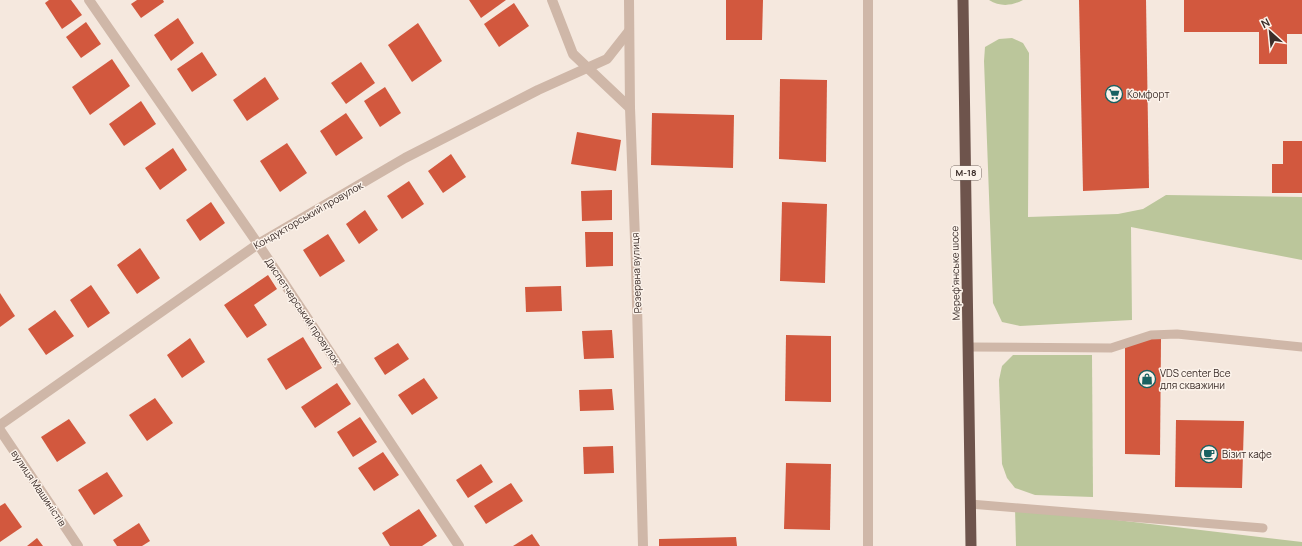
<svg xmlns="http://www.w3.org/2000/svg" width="1302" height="546" viewBox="0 0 1302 546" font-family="Manrope,sans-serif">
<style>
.green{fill:#bbc69b}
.building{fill:#d2583e}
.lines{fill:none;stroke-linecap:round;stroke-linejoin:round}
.service{stroke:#cfb7a8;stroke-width:9}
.minor{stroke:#cfb7a8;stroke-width:10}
.trunk{stroke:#6e544c;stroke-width:11}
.labels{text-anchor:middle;stroke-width:3;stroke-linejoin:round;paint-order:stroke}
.shield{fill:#fcf3eb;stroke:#756863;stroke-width:1}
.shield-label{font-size:9px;font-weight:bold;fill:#3b2d29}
.poi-label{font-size:10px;fill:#3b2d29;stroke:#fcf3eb;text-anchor:start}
.street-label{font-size:10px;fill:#3b2d29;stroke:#fcf3eb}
</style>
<rect width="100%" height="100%" fill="#f5e8de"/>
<!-- green -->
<g class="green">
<path d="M989 0H1023C1012 6 1000 7 989 0Z"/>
<polygon points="1012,38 1023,43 1029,53 1028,217 1118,214 1143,209 1166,195 1302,197 1302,260 1131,227 1132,320 1020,326 1002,322 993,303 984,61 985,47 999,39"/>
<polygon points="1013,355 1092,355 1093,497 1035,495 1015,488 1007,478 1002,464 999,380 1002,366"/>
<polygon points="1015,508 1302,542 1302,546 1016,546"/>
</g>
<!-- building -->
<g class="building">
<polygon points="49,0 71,0 82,15 62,29 45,3"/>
<polygon points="137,0 163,0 164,2 141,18 131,4"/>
<polygon points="469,0 506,0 481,18"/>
<polygon points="726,0 763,0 762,40 726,40"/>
<polygon points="1079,0 1146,0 1149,188 1083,191"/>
<polygon points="1184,0 1302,0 1302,34 1287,34 1287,64 1259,64 1259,32 1184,32"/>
<polygon points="514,3 529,26 499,47 484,24"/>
<polygon points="178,18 194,43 171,61 154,35"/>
<polygon points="86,22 101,44 81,58 66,37"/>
<polygon points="418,23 442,61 412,82 388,45"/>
<polygon points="202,52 217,75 192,92 177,69"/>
<polygon points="112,59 130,86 90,115 72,87"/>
<polygon points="361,62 375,83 346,104 331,83"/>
<polygon points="265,77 279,99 247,121 233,100"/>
<polygon points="780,79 827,80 826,162 779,159"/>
<polygon points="385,87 401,113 380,127 364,101"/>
<polygon points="141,101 156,124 124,146 109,124"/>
<polygon points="346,113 363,138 336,156 320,131"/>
<polygon points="652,113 734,115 733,168 651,165"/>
<polygon points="577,132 621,140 616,171 571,164"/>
<polygon points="1283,141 1302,141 1302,193 1272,193 1272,164 1283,164"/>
<polygon points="287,143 307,173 280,192 260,161"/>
<polygon points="173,148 187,170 160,190 145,168"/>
<polygon points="451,154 466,177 443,193 428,171"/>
<polygon points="409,181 424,204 402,219 387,196"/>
<polygon points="612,190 612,220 582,221 581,191"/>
<polygon points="211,202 225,223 200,241 186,220"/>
<polygon points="782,202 827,204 825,283 780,281"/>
<polygon points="365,210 378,230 359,244 346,224"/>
<polygon points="585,232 613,232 613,266 586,267"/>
<polygon points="328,234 345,261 320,277 303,250"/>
<polygon points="140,248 160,278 137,294 117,265"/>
<polygon points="268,275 277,289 254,305 267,325 247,338 224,305"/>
<polygon points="91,285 110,313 88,328 70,300"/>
<polygon points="561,286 562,311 526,312 525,287"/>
<polygon points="0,293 15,316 0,327"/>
<polygon points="55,310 74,336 46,355 28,329"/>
<polygon points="612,330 614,358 584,359 582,331"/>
<polygon points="786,335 831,336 831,402 785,401"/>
<polygon points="303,337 322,368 286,390 267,359"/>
<polygon points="190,338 205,362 182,378 167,355"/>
<polygon points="1125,339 1161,339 1160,455 1125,454"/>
<polygon points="398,343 409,359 385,375 374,358"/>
<polygon points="424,378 438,398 412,415 398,395"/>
<polygon points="337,383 351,404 315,428 301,407"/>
<polygon points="612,389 614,410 580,411 579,390"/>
<polygon points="155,398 173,423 147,441 129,415"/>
<polygon points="360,417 377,442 353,457 337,432"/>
<polygon points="69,419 86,443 57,462 41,437"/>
<polygon points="1176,420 1244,421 1242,488 1175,487"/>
<polygon points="613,446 614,473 584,474 583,447"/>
<polygon points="383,452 399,475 374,491 358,468"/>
<polygon points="786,463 831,464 830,530 784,529"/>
<polygon points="481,464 493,482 468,498 456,480"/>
<polygon points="107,472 123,496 94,515 78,490"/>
<polygon points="511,483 523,501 486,524 474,506"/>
<polygon points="5,503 22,527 0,542 0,506"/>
<polygon points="419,509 437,536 422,546 390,546 382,533"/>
<polygon points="139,523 150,541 142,546 117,546 113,540"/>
<polygon points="532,534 540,546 513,546"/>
<polygon points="736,537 737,546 659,546 659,539"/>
<polygon points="37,538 43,546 27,546"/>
</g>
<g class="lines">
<!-- service -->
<g class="service">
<polyline points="968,347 1111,348 1151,335 1177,334 1302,347"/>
<polyline points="970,504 1263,528"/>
</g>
<!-- minor -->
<g class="minor">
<polyline points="89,0 258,244 459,546"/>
<polyline points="552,0 573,54 630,108"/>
<polyline points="629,0 630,108 636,265 643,546"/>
<polyline points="868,0 868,546"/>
<polyline points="0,425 258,244 405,158 538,90 607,59 629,31"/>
<polyline points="0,430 78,546"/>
</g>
<!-- trunk -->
<polyline class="trunk" points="963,0 971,546"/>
</g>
<!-- icons -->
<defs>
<g id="supermarket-ring" transform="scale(0.9)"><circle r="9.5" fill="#fcf3eb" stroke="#196161" stroke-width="1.5"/><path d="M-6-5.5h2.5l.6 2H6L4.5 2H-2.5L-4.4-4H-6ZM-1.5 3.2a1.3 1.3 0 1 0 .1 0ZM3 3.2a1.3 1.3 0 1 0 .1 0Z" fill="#196161"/></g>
<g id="shop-ring" transform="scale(0.9)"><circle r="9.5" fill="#fcf3eb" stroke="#196161" stroke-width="1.5"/><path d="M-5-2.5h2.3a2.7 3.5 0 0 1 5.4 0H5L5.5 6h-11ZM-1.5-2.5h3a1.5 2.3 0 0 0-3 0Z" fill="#196161"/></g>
<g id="cafe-ring" transform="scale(0.9)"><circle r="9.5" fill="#fcf3eb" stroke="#196161" stroke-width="1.5"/><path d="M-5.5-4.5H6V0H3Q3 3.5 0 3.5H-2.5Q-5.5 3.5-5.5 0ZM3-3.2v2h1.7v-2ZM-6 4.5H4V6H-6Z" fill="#196161"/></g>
</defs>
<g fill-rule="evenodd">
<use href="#supermarket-ring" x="1114" y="94"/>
<use href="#shop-ring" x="1147" y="379"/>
<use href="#cafe-ring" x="1209" y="454"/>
</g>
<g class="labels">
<!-- shield labels -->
<rect class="shield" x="951" y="166" width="30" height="14" rx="3"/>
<g class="shield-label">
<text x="966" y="176">М-18</text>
</g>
<!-- poi labels -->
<g class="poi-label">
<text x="1127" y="98">Комфорт</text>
<text x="1160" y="377">VDS center Все<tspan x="1160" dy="12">для скважини</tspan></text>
<text x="1222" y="458">Візит кафе</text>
</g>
<!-- street labels -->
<g class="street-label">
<text transform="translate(308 215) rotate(-30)" y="4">Кондукторський провулок</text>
<text transform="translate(636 273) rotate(-92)" y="4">Резервна вулиця</text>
<text transform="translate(955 273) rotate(-91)" y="4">Мереф’янське шосе</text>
<text transform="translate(303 311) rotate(56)" y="4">Диспетчерський провулок</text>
<text transform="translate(39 488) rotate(56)" y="4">вулиця Машиністів</text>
</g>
</g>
<!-- north arrow -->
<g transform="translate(1270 32) rotate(333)" stroke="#fcf3eb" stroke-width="3" paint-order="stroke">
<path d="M0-3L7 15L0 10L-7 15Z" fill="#3b2d29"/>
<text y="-6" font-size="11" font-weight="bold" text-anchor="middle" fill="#3b2d29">N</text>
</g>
</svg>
